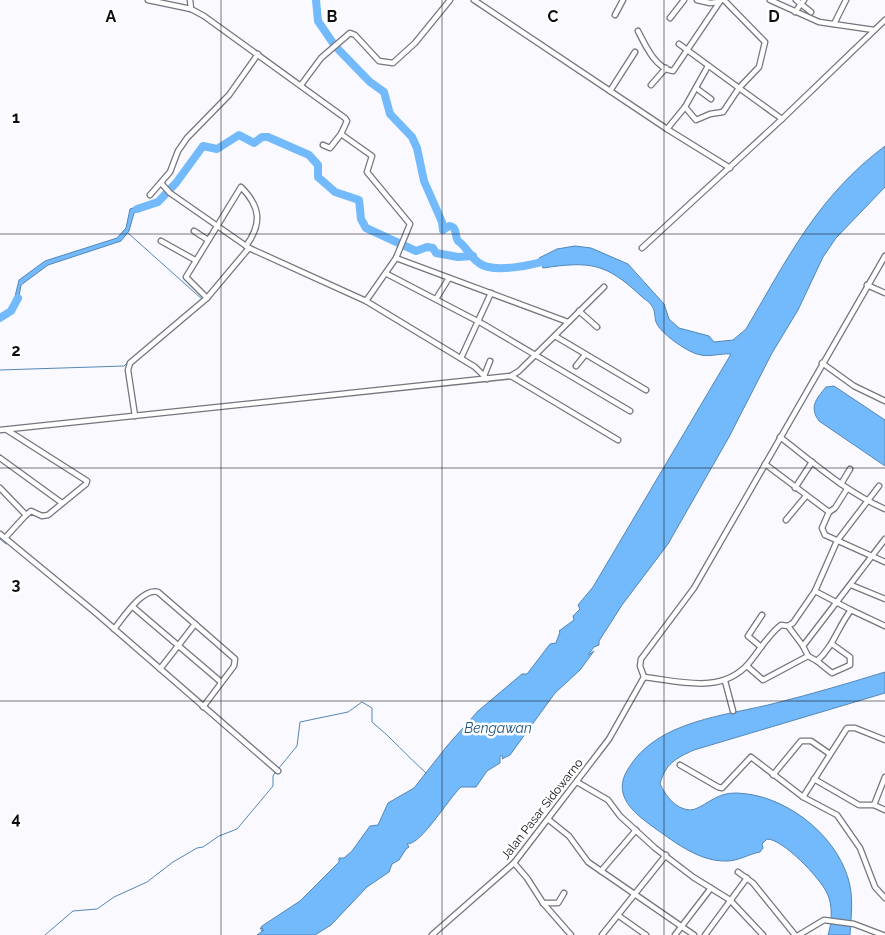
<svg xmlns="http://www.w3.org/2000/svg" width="885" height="935" viewBox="0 0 885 935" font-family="Raleway,sans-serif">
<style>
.water{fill:#72bafc;stroke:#5486b6}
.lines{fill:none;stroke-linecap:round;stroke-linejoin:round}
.stream{stroke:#5486b6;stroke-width:1}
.river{stroke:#72bafc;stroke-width:8}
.minor-casing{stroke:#74757d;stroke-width:7}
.minor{stroke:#fff;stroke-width:4.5}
.grid{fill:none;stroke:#0e0e12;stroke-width:1;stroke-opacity:0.55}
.labels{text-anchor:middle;stroke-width:5;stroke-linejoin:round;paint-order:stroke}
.street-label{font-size:12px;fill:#0e0e12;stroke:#fff}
.water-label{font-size:14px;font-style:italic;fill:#21547f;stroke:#fff}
.grid-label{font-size:16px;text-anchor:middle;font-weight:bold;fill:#0e0e12;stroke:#fff;stroke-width:5;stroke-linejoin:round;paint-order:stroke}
</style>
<rect width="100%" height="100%" fill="#f9f9ff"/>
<!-- water -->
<g class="water">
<path d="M885 146V187L836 238 823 257 798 310 772 353 729 437 668 544 622 605 599 641V645L594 647 588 655 594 651 580 670 555 693 510 755 502 759 503 756H500V763L487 771 476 787H461C448 799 421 845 407 844L409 847 406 849 399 860 392 864 389 872 367 887 331 925 315 935H257L264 930 261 931 263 928 260 929 262 926 300 901 339 862V858H344L352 851 370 826 378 825 388 803 414 788 447 746 478 711 522 674H527L550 644 556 643 560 632 559 631 574 620 573 616 580 609 578 605 593 587 731 354C720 353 708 358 697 354 686 351 662 334 657 324 654 319 656 312 652 306 649 301 645 300 641 296 606 263 590 261 543 268L539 258 557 249 575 246 591 248 628 264 664 304 669 319 679 328 709 336 714 342 733 340 746 329C788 258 817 197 885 146Z"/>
<polygon points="145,204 145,209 134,213 129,231 121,241 48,265 21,285 17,307 13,305 19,280 45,261 117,238 126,228 130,209"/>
<path d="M834 386 885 420V466L819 421C809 407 816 399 826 387Z"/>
<path d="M885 672V693L694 750C676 758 665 764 660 784 666 796 675 809 690 810 702 810 715 792 736 793 783 794 834 832 848 878 854 897 851 916 850 935H828C832 923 833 905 827 893 820 878 783 839 767 839L762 844 763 848 760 852C749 854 738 861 727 861 700 862 676 843 656 829 635 814 611 796 628 769 657 720 726 716 776 703 812 694 849 683 885 672Z"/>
</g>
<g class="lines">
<!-- stream -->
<g class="stream">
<polyline points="128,233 203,300"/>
<polyline points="0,370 124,366 127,363"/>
<polyline points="0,432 7,432"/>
<polyline points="0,539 6,544"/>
<path d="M279 768 297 746 300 722 348 712 362 702 372 708V722C392 738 407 756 426 773"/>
<polyline points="45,935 73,911 97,909 114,897 147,882 173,862 197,848 203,847 219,836 237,829 273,786 273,776 276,771"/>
</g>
<!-- river -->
<g class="river">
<path d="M316 0 318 21 335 46 370 82 384 92 390 114 412 137 417 148 424 181 442 222 443 230 449 226C458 227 454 235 458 241 467 247 470 257 479 263 493 274 534 265 551 259"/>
<polyline points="137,209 158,202 176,183 203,146 217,149 239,135 254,143 262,137 268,137 309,155 318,165 318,177 335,192 359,200 361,219 366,228 416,251 427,247 433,248 436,253 458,257 473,256"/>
<polyline points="0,318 11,311 18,298"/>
</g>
<!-- minor casing -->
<g class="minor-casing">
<g id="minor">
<polyline points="148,0 191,9 204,16 345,118 347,121 341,134 372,156 367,172 410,224 396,258 366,301"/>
<polyline points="190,0 191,9"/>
<polyline points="474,0 667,129 730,168"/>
<polyline points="697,0 710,3 719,2"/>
<polyline points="770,0 819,22 874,30"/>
<polyline points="796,0 811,12"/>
<polyline points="795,12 804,0"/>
<polyline points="615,15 623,0"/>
<polyline points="670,18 684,0"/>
<polyline points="834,24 846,0"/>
<path d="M638 31C645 45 656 69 673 71L721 0"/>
<polyline points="679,44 739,88 759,67 765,42 724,0"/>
<polyline points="301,85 321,58 350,33 355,35 379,61 393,63 415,43 450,0"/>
<polyline points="651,85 666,68"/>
<polyline points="696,88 711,99"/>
<polyline points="610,91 635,52"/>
<polyline points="685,107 696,120 710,114 723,112 739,88 782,119"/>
<polyline points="667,129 685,107 708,66"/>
<polyline points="323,145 330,148 341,134"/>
<polyline points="161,183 170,193 249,248 366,301 475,367 487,379"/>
<polyline points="150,195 170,172 178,151 187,138 229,95 258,54"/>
<polyline points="194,231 208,240"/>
<polyline points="161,241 195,260"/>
<polyline points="642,248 782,119 885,20"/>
<polyline points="396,258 568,322"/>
<polyline points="387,274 483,324 630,411"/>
<polyline points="867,285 885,293"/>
<path d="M207 298 186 277 241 187C261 207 262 224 246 246"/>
<polyline points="436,299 449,278"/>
<polyline points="579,311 597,327"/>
<polyline points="555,336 646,390"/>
<polyline points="461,358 491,293"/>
<polyline points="822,363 854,386 885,401"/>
<polyline points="576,366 585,355"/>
<polyline points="484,376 490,361"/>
<polyline points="511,376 618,440"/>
<polyline points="135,416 128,370 130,363 207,298 249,248"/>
<polyline points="0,430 511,376 519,371 604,287"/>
<polyline points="7,430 87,481 86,484 48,515 42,516 31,511 26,515"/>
<path d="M780 437C814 463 846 492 885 509"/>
<polyline points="0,458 62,503"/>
<polyline points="765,464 829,512 822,528 825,535 885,562"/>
<polyline points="841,484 850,469"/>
<polyline points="0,488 26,515 5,538"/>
<polyline points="795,488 812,462"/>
<polyline points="829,512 835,508 847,489"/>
<polyline points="786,520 806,496"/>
<polyline points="0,534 96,613 278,771"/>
<polyline points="851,585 885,599"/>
<polyline points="815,591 851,610"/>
<polyline points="133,607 221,682"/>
<polyline points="788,626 793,623 815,591 837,541 879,486"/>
<path d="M114 629C123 618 143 587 158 592L195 624"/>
<path d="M803 646 808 656 817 661C833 647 838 627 851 610L885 626"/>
<polyline points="761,647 748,636 762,615"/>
<polyline points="817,661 832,673 850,665 850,657 832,644"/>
<polyline points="747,666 763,680 808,656"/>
<polyline points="160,669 195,624 235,659 234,666 203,707"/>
<polyline points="644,677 640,666 641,659 694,588 885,256"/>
<path d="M644 677C679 681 722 695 749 663 759 651 768 635 781 625L788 626 803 646 885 539"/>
<polyline points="725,681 733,711"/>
<polyline points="680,765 718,787 722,788 751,757 803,797 847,728 855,728 885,740"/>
<polyline points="773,775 801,741 811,741 830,754"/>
<polyline points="814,779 859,805 874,805 885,810"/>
<polyline points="577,782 608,800 620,816 655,848 693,877 730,900 763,935"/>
<polyline points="803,797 837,815 860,848 875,887 885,898"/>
<polyline points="874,805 885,777"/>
<polyline points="549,820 569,836 588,862 694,935"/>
<polyline points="514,863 527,878 543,903 571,935"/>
<polyline points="601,871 636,830"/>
<polyline points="738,872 753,883 795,935"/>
<polyline points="543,903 558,903 564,893"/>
<polyline points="619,916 646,935"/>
<polyline points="432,935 514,863 609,739 644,677"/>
<polyline points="602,935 666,855"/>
<polyline points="675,935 711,888"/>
<polyline points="705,935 747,878"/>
<polyline points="799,935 824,920 854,924 883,935"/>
</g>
</g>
<!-- minor -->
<use href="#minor" class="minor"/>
</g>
<!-- grid -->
<path class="grid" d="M221 0V935M442 0V935M664 0V935M0 234H885M0 468H885M0 701H885"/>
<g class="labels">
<!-- street labels -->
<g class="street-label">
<text transform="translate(542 809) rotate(-52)" y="4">Jalan Pasar Sidowarno</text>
</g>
<!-- water labels -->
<g class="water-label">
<text x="498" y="733">Bengawan</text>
</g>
</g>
<g class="grid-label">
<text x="111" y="22">A</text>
<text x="332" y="22">B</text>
<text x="553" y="22">C</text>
<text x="774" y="22">D</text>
<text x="16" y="123">1</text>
<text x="16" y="356">2</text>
<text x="16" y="590">3</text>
<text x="16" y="824">4</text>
</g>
</svg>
